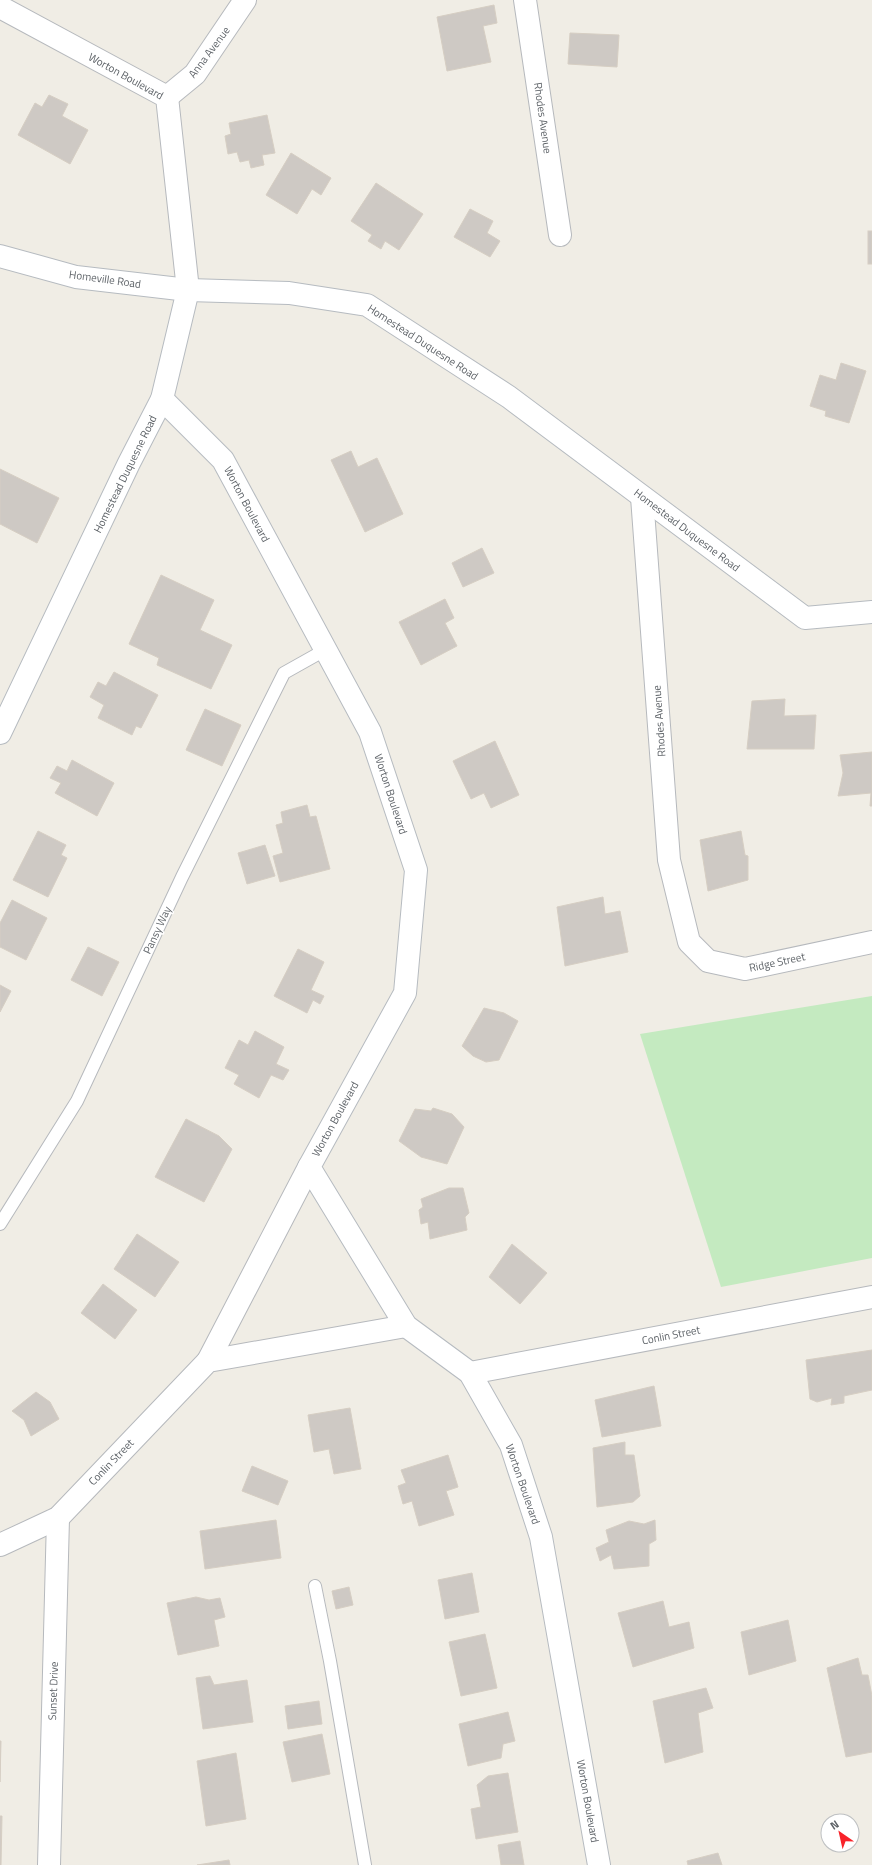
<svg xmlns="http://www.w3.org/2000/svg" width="872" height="1865" viewBox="0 0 872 1865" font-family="'Titillium Web',sans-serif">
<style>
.green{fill:#c4eac0}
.building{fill:#cec9c4;stroke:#d6cec3}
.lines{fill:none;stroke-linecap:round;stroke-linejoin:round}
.lane-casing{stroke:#b6b9bd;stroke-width:14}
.street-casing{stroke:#b6b9bd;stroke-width:24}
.secondary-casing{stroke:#b6bbc0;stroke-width:24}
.lane{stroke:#fff;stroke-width:12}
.street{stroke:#fff;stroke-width:22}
.secondary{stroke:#fff;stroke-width:22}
.labels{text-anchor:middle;stroke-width:3;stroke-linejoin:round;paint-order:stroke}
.street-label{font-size:11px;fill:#5d6267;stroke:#fff}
</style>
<rect width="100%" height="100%" fill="#f0ede5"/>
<!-- green -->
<polygon class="green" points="872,996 872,1258 721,1287 640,1034"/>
<!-- building -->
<g class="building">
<polygon points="494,5 497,23 483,26 491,62 447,71 437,17"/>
<polygon points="570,33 619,35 617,67 568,64"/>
<polygon points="49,95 68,104 62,116 88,130 70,164 18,135 35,103 42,107"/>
<polygon points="267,115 275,153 262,155 264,165 251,168 249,160 240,162 237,152 228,154 225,136 231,134 229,123"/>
<polygon points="291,153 331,178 321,195 312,189 297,214 266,195"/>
<polygon points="376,183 423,214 399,250 385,241 381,249 368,241 372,235 351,221"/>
<polygon points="470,209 493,221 487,233 500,241 490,257 454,237"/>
<rect x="868" y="231" width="4" height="33"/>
<polygon points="841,363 866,371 849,423 825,416 826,411 810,406 820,375 836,380"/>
<polygon points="351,451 358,467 377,458 403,514 365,532 331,460"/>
<polygon points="0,469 59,498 37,543 0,524"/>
<polygon points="482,548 494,573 463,587 452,563"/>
<polygon points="161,575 214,600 200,630 232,645 211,689 157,665 159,658 129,644"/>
<polygon points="445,599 454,618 445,623 457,646 421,665 399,622"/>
<polygon points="114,672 158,695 141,728 136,726 132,735 98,718 104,705 90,697 98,682 106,686"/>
<polygon points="785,699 784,716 816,715 814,749 747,749 752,701"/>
<polygon points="205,709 241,725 222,766 186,750"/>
<polygon points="495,741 519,795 491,808 484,793 471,799 453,761"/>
<polygon points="872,752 872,806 870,806 871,793 838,796 843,773 840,755"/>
<polygon points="72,760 114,783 97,816 55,793 61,783 50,778 57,766 67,771"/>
<polygon points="307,805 310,817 316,816 330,869 280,882 273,856 283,853 276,825 283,823 281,812"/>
<polygon points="38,831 66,845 61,855 67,858 48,897 13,880"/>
<polygon points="741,831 745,855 748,856 748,880 708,891 700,840"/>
<polygon points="265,845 275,876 247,884 238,853"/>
<polygon points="603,897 605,914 620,911 628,952 565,966 557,907"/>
<polygon points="12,900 47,918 26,960 0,947 0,923"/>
<polygon points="88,947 119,962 102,996 71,980"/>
<polygon points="298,949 324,962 311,990 324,996 320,1004 313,1000 307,1013 274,996"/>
<polygon points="0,985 11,991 0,1012"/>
<polygon points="484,1008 504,1013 518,1021 499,1060 486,1062 473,1056 462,1046"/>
<polygon points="255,1031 284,1047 276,1064 289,1070 283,1080 271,1075 259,1098 234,1084 239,1075 225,1068 239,1040 248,1045"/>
<polygon points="433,1108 452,1114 464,1127 447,1164 421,1157 399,1141 415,1109 431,1111"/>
<polygon points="186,1119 219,1136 232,1149 204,1202 155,1177"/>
<polygon points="449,1188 463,1188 469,1213 465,1217 467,1230 430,1239 428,1222 421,1224 419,1210 423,1207 421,1199"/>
<polygon points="137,1234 179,1262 155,1297 114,1269"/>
<polygon points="512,1244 547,1273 520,1304 489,1277"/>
<polygon points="103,1284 137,1310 115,1339 81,1313"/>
<polygon points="872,1350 872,1390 844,1396 844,1403 831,1405 832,1398 817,1402 810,1399 806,1360"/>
<polygon points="654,1386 661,1426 602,1437 595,1400"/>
<polygon points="36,1392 50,1402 59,1419 31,1436 24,1420 12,1411"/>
<polygon points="350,1408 361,1469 334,1474 329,1449 314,1452 308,1415"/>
<polygon points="625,1442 625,1455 634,1455 640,1496 633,1502 597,1507 593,1448"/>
<polygon points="448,1455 458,1487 446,1491 454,1515 419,1526 412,1501 403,1504 398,1486 406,1483 401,1470"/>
<polygon points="252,1466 288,1481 278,1505 242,1491"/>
<polygon points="276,1520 281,1558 205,1569 200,1531"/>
<polygon points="655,1520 656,1540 649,1544 649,1566 614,1569 611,1555 600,1561 596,1548 609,1542 606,1530 629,1521 644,1524"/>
<polygon points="472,1573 479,1612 445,1619 438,1580"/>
<polygon points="349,1587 353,1605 336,1609 332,1591"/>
<polygon points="196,1597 209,1600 220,1598 225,1617 214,1620 219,1646 178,1655 167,1603"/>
<polygon points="663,1601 669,1627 689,1622 694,1648 633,1667 618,1613"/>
<polygon points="788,1620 796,1661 749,1675 741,1632"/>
<polygon points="485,1634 497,1688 461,1696 449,1642"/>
<polygon points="858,1658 862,1675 868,1675 872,1696 872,1752 846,1757 827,1668"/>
<polygon points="210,1676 214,1685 247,1680 253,1722 203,1729 196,1678"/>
<polygon points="706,1688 713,1708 698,1713 703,1752 665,1763 653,1701"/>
<polygon points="319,1701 322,1724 288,1729 285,1706"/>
<polygon points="508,1712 515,1741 503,1744 501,1758 468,1766 459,1724"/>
<polygon points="322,1734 330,1774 292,1782 283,1742"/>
<polygon points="0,1741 1,1741 0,1782"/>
<polygon points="236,1753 246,1819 206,1826 197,1761"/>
<polygon points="508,1773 518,1832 476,1839 471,1809 481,1807 477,1785 488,1776"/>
<polygon points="0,1816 2,1816 1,1865 0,1865"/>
<polygon points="520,1841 524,1865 501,1865 498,1845"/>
<polygon points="718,1853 722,1865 688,1865 687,1861"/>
<polygon points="229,1860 230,1865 197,1865"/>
</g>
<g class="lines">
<!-- lane casing -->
<g class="lane-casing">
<g id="lane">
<polyline points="0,1224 77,1101 182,877 284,673 325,650"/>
<polyline points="315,1586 330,1661 365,1865"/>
</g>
</g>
<!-- street casing -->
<g class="street-casing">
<g id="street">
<polyline points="525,0 560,235"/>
<polyline points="0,7 167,97 188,290"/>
<polyline points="167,97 195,74 245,0"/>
<polyline points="642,497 669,860 689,942 708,961 745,969 872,942"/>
<polyline points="208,1361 309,1167"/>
<polyline points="470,1373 872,1297"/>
<polyline points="0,1545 58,1518 208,1361 406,1326"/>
<polyline points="49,1865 58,1518"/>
</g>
</g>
<!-- secondary casing -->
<g class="secondary-casing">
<g id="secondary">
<polyline points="0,256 76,277 188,290 289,293 367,305 509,397 805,618 872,612"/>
<polyline points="162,399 223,460 370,732 416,870 405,993 309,1167 406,1326 470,1373 511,1445 541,1537 599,1865"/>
<polyline points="0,733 129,463 162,399 188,290"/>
</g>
</g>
<!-- lane -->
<use href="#lane" class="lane"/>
<!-- street -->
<use href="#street" class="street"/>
<!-- secondary -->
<use href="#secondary" class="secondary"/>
</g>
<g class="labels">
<!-- street labels -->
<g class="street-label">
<text transform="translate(209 52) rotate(-53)" y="4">Anna Avenue</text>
<text transform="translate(126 76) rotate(29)" y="4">Worton Boulevard</text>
<text transform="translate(543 118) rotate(82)" y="4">Rhodes Avenue</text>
<text transform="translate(105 279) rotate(8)" y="4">Homeville Road</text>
<text transform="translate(423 342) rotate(33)" y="4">Homestead Duquesne Road</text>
<text transform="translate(125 474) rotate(-64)" y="4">Homestead Duquesne Road</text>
<text transform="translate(247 504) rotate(62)" y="4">Worton Boulevard</text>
<text transform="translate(687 530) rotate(37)" y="4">Homestead Duquesne Road</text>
<text transform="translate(659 721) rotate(-94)" y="4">Rhodes Avenue</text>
<text transform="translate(391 794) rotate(72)" y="4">Worton Boulevard</text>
<text transform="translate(157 930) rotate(-65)" y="4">Pansy Way</text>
<text transform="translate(777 962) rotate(-12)" y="4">Ridge Street</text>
<text transform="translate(335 1119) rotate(-61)" y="4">Worton Boulevard</text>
<text transform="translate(671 1335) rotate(-11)" y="4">Conlin Street</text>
<text transform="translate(111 1462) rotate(-46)" y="4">Conlin Street</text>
<text transform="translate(523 1484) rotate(71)" y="4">Worton Boulevard</text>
<text transform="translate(53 1691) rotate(-88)" y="4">Sunset Drive</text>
<text transform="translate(588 1801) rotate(80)" y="4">Worton Boulevard</text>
</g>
</g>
<!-- north arrow -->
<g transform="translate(840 1833) rotate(326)"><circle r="19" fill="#ffffff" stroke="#bec0c2"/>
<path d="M0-3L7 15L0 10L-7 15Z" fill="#f8232a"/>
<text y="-6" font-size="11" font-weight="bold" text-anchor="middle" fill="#5d6267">N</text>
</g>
</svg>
